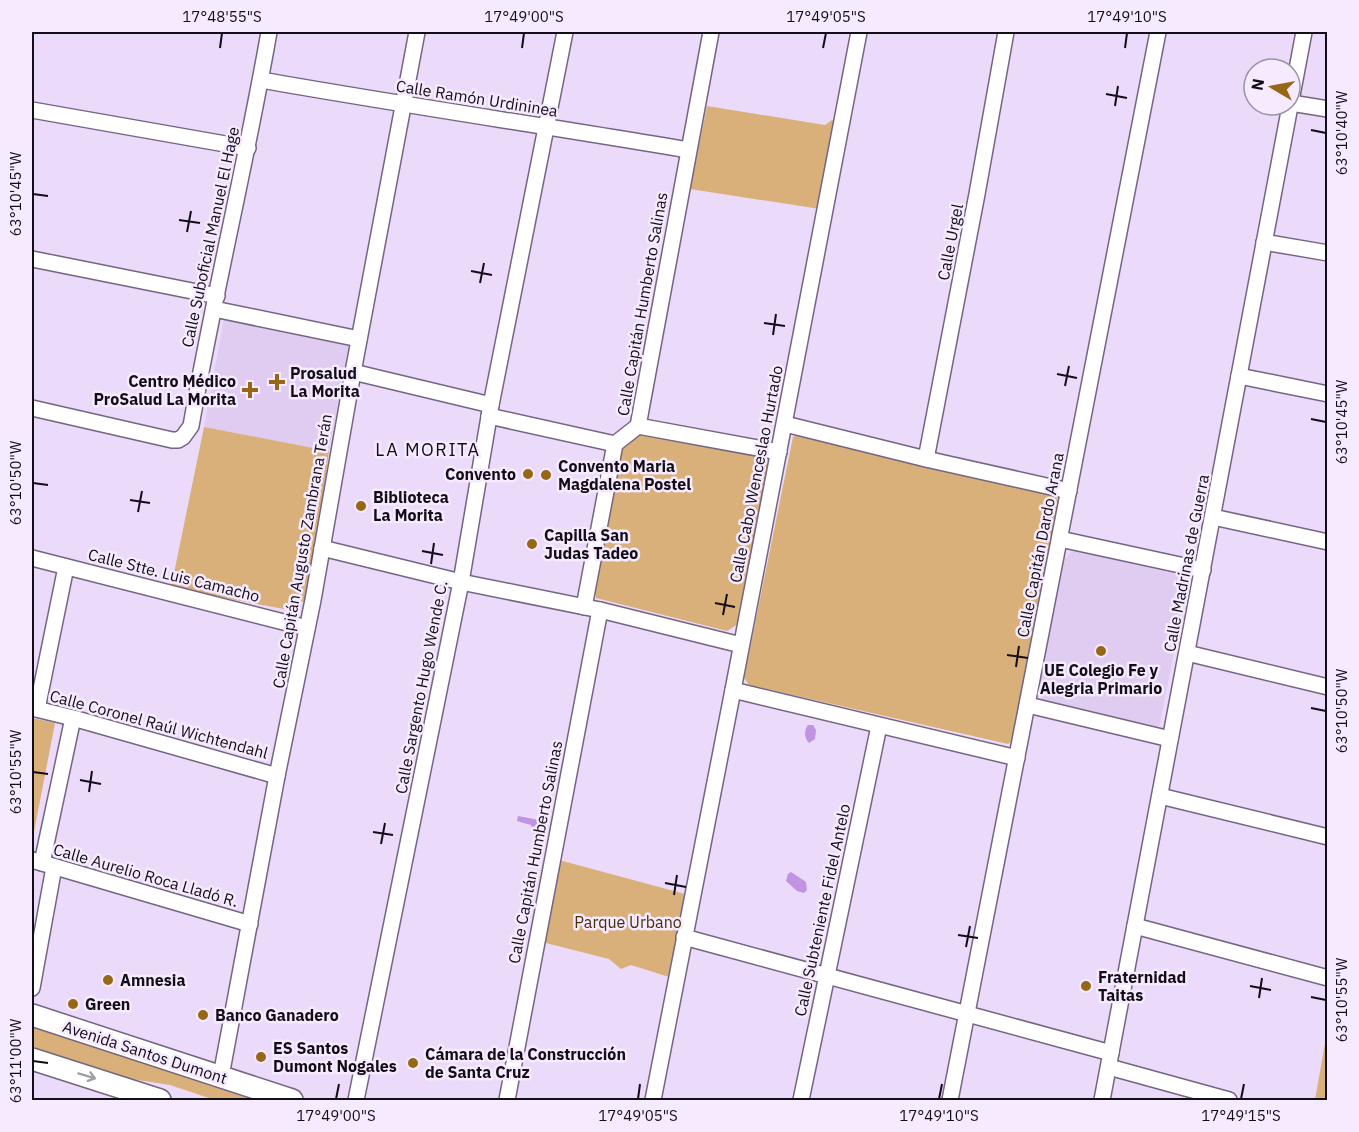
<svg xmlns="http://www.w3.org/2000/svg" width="1359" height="1132" viewBox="0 0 1359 1132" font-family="'IBM Plex Sans',sans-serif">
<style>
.built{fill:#e0cbf1}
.green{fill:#d9b079}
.water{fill:#c093e3}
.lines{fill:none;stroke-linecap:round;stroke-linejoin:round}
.street-casing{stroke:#746580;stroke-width:18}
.secondary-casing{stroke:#746580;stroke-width:24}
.street{stroke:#fff;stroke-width:15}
.secondary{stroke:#fff;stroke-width:21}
.oneway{stroke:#a19ea3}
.ticks{fill:none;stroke:#130d18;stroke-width:2}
.poi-dot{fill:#976718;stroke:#f5eafe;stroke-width:2}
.labels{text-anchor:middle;stroke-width:5;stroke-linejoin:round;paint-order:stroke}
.street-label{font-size:16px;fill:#130d18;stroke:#f5eafe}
.poi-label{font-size:16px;font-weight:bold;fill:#130d18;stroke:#f5eafe;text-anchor:start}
.park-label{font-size:16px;fill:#462f0a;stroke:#f5eafe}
.neighbourhood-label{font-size:18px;letter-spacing:1.5px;fill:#130d18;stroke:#f5eafe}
.neatline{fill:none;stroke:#130d18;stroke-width:2}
.ticks-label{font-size:15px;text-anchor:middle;fill:#130d18}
</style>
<rect width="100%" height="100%" fill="#ebdafa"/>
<!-- built -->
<g class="built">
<polygon points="225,314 350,337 329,451 204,427"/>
<polygon points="1073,550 1180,575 1188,582 1159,728 1045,703 1037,690 1063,561"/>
</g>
<!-- green -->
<g class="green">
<polygon points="707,106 825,125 832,120 838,122 820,209 690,189"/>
<polygon points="204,427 329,451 310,599 284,609 171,588"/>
<polygon points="641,431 767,456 771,470 738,624 727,631 596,598 594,586 620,446"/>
<polygon points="801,434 1055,495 1059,503 1014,740 1008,744 749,685 744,678 793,437"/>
<polygon points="32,718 55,723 33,837 32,837"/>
<polygon points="559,860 685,894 669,977 631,965 621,969 609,959 542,942"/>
<polygon points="32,1024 258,1097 259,1100 215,1100 170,1085 125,1078 32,1050"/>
<polygon points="1327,1032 1327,1100 1315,1100"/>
</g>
<!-- water -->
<g class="water">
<path d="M808 725H813L816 730 815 739 809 743C804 738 804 730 808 725Z"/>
<polygon points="518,816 544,821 542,833 538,835 533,833 531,825 517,821"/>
<polygon points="791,872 806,882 807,890 804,893 797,891 786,881 788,874"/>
</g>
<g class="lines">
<!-- street casing -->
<g class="street-casing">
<g id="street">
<path d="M261 80C403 105 546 126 688 150"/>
<polyline points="1291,103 1328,109"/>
<polyline points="32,110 248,148"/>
<polyline points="1264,242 1328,253"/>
<polyline points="32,259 217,296"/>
<polyline points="214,309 359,339"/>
<polyline points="353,372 491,405"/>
<polyline points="1239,376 1328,394"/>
<path d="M32 408 172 440H178L183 437 191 426C214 294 246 164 269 32"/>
<polyline points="489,416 615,444"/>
<polyline points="785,424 926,459 1069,491"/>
<polyline points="638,426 779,452"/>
<polyline points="926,459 977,194 1006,32"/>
<polyline points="1213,517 1328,542"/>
<polyline points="1060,539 1203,570"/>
<polyline points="322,548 461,582 600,610 741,645"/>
<polyline points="32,558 307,628"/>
<polyline points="584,607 615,444 638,426 711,32"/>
<polyline points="1187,653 1328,687"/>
<polyline points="733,690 1017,758"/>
<polyline points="1028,705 1170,739"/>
<polyline points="32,708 73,718 277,776"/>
<polyline points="37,709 66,567"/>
<polyline points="1160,796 1328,837"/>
<polyline points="32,860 250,924"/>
<polyline points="42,863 73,718"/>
<polyline points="1135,926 1328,978"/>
<polyline points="684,937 1111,1053"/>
<polyline points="32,988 54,867"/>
<polyline points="1109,1067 1229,1100"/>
<polyline points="221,1076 277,776 313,600 353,372 417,32"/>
<polyline points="356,1100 461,582 491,405 565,32"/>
<polyline points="507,1100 600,610"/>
<polyline points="653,1100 733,690 859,32"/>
<polyline points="801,1100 879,726"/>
<polyline points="950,1100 1158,32"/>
<polyline points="1102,1100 1304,32"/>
</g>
</g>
<!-- secondary casing -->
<g class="secondary-casing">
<g id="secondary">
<polyline points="32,1015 292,1100"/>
<polyline points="32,1059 160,1100"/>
</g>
</g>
<!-- street -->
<use href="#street" class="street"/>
<!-- secondary -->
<use href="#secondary" class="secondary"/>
</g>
<!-- one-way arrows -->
<defs><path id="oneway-shaft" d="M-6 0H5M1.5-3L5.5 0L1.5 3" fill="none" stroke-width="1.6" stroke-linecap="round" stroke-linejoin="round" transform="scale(1.5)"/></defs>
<use class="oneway" href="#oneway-shaft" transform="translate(87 1076) rotate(17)"/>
<!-- ticks -->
<path class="ticks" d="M220 48 222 33M522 48 524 33M823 48 826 33M1125 48 1127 33M1106 94 1127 98M1115 106 1118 86M1311 130 1326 133M33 194 48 196M179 220 200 223M187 232 191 211M471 271 492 275M480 283 484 263M764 323 785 326M773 335 776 314M1057 374 1077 378M1065 386 1069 366M1311 419 1326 422M33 483 48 485M130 500 150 503M138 512 142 491M422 551 443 555M431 564 434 543M715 603 735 607M723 615 727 594M1007 655 1028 658M1016 667 1019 646M1311 708 1326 711M33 772 48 774M80 780 101 784M89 792 92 771M373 832 393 835M381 844 385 823M665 883 686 887M674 895 677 875M958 935 978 938M966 947 970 926M1250 986 1271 990M1311 997 1326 1000M1259 998 1262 978M33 1061 48 1063M336 1099 339 1084M638 1099 640 1084M939 1099 942 1084M1241 1099 1244 1084"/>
<!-- markers -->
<g class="poi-dot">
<path d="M274 373h6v6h6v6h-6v6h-6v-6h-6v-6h6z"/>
<path d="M247 381h6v6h6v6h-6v6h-6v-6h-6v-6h6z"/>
<circle cx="528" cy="474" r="6"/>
<circle cx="546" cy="475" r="6"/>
<circle cx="361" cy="506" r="6"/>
<circle cx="532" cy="544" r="6"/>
<circle cx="1101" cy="651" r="6"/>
<circle cx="108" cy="980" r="6"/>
<circle cx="1086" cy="986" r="6"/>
<circle cx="73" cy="1004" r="6"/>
<circle cx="203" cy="1015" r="6"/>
<circle cx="261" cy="1057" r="6"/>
<circle cx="413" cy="1063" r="6"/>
</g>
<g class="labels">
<!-- street labels -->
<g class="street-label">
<text transform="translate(477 98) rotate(9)" y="6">Calle Ramón Urdininea</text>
<text transform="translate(210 237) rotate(-78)" y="6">Calle Suboficial Manuel El Hage</text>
<text transform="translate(950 242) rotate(-79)" y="6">Calle Urgel</text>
<text transform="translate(642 304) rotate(-80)" y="6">Calle Capitán Humberto Salinas</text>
<text transform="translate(756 474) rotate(-79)" y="6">Calle Cabo Wenceslao Hurtado</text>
<text transform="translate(1040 545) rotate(-79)" y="6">Calle Capitán Dardo Arana</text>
<text transform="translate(302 551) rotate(-80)" y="6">Calle Capitán Augusto Zambrana Terán</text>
<text transform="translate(1186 563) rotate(-79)" y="6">Calle Madrinas de Guerra</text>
<text transform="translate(174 575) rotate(14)" y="6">Calle Stte. Luis Camacho</text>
<text transform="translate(421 687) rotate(-79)" y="6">Calle Sargento Hugo Wende C.</text>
<text transform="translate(159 724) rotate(15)" y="6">Calle Coronel Raúl Wichtendahl</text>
<text transform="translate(535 852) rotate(-79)" y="6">Calle Capitán Humberto Salinas</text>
<text transform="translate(146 875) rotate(16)" y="6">Calle Aurelio Roca Lladó R.</text>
<text transform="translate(822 910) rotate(-78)" y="6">Calle Subteniente Fidel Antelo</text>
<text transform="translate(145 1052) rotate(18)" y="6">Avenida Santos Dumont</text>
</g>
<!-- poi labels -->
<g class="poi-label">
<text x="290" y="379">Prosalud<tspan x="290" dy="18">La Morita</tspan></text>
<text x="236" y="387" text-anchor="end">Centro Médico<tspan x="236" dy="18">ProSalud La Morita</tspan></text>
<text x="558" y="472">Convento Maria<tspan x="558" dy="18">Magdalena Postel</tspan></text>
<text x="516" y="480" text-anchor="end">Convento</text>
<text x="373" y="503">Biblioteca<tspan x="373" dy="18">La Morita</tspan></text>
<text x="544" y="541">Capilla San<tspan x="544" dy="18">Judas Tadeo</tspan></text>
<text x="1101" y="676" text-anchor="middle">UE Colegio Fe y<tspan x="1101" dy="18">Alegria Primario</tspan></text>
<text x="1098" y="983">Fraternidad<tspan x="1098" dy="18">Taitas</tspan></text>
<text x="120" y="986">Amnesia</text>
<text x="85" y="1010">Green</text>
<text x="215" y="1021">Banco Ganadero</text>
<text x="273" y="1054">ES Santos<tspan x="273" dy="18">Dumont Nogales</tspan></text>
<text x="425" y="1060">Cámara de la Construcción<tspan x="425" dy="18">de Santa Cruz</tspan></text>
</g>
<!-- park labels -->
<g class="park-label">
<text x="628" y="928">Parque Urbano</text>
</g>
<!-- neighbourhood labels -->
<g class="neighbourhood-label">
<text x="428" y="456">LA MORITA</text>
</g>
</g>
<!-- border -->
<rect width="1359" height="1132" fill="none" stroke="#f5eafe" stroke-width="66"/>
<!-- north arrow -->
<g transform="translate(1272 87) rotate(280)"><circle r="28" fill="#f5eafe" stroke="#9b92a2" stroke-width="1.5"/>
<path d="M0-4.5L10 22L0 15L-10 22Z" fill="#976718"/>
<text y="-9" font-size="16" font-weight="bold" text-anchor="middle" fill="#130d18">N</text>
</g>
<rect x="33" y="33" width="1293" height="1066" class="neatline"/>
<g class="ticks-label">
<text x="222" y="22">17°48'55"S</text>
<text x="524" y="22">17°49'00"S</text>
<text x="826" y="22">17°49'05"S</text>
<text x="1127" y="22">17°49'10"S</text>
<text transform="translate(1342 133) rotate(-90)" y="5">63°10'40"W</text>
<text transform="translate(16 194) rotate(-90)" y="5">63°10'45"W</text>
<text transform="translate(1342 422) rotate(-90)" y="5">63°10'45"W</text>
<text transform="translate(16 483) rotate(-90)" y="5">63°10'50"W</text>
<text transform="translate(1342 711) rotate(-90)" y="5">63°10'50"W</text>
<text transform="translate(16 772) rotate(-90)" y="5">63°10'55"W</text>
<text transform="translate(1342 1000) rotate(-90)" y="5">63°10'55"W</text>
<text transform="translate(16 1061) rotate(-90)" y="5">63°11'00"W</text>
<text x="336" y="1121">17°49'00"S</text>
<text x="638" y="1121">17°49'05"S</text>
<text x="939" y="1121">17°49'10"S</text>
<text x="1241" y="1121">17°49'15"S</text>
</g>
</svg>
